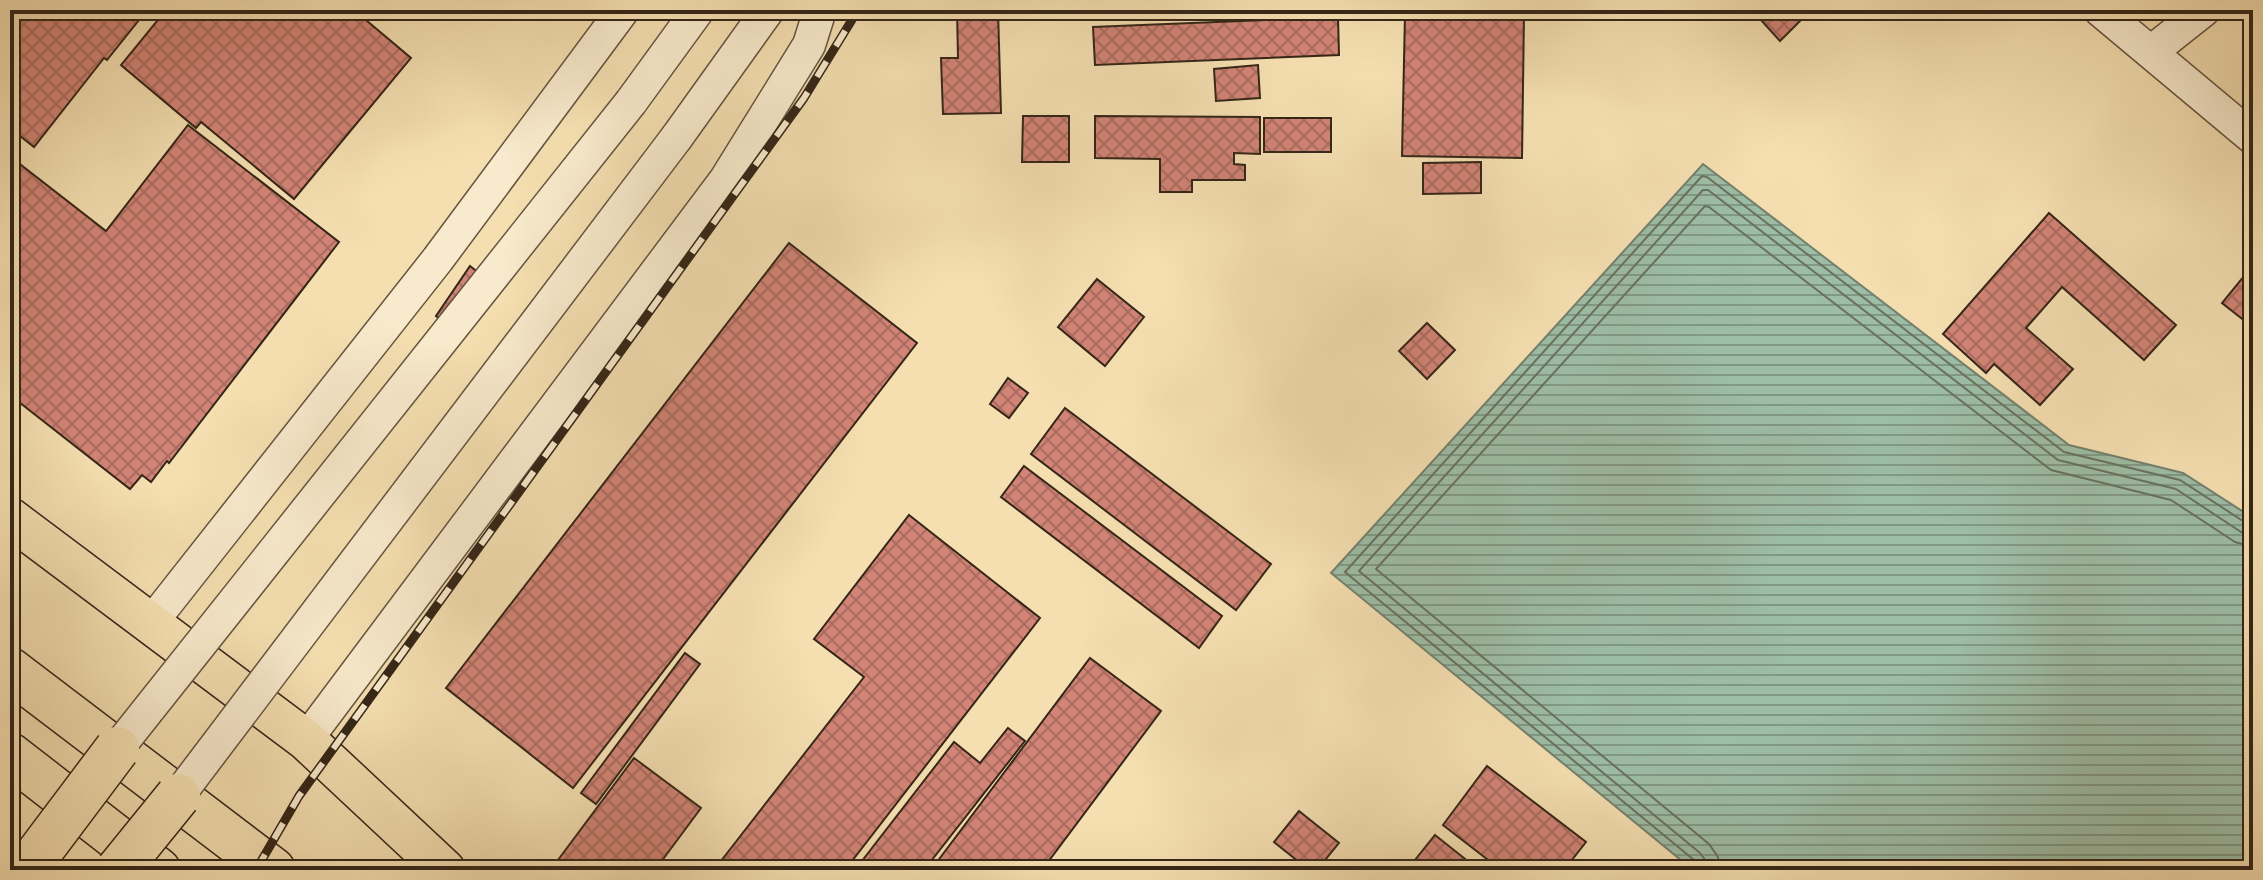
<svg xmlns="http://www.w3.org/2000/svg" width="2263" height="880" viewBox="0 0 2263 880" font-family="'IM FELL English',serif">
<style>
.water{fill:url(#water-rules);stroke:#73816d;stroke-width:2}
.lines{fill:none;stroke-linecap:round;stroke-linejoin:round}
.shore{stroke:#68725e;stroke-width:2}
.building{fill:url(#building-cross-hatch);stroke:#342617;stroke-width:2}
.minor-casing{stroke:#64543e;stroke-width:35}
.major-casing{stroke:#342617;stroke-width:43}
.highway-casing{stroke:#342617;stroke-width:47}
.minor{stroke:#f8eacc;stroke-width:32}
.major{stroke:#f5dfb1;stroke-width:40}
.highway{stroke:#f5dfb1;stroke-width:44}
.rail-casing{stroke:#342617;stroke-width:9}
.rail{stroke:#f8eacc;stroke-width:6;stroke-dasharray:18;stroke-linecap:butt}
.minor-bridge-casing{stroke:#64543e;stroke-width:35;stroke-linecap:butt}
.highway-bridge-casing{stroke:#342617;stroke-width:47;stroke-linecap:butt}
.minor-bridge{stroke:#f8eacc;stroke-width:32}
.highway-bridge{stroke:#f5dfb1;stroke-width:44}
</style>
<defs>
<pattern id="water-rules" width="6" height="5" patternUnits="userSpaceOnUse" patternTransform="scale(2)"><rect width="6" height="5" fill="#9dbda6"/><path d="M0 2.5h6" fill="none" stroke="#819986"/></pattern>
<pattern id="building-cross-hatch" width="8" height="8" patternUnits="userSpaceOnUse" patternTransform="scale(2)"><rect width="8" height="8" fill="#d28476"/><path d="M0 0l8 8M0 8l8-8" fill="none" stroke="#ab6c60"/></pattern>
</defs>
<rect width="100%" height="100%" fill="#f5dfb1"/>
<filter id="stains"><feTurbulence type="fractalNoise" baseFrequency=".0025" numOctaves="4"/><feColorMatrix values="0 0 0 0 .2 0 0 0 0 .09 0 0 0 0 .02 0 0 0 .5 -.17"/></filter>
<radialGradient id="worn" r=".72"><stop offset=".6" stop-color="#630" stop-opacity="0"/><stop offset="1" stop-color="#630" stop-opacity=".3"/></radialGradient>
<!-- water -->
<polygon class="water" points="1703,164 2069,445 2183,473 2253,518 2253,870 1693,870 1331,573"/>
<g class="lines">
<!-- shore -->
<g class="shore">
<polyline points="1697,870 1694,860 1345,572 1702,176 1707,177 2064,452 2180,480 2246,523 2253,525"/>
<polyline points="1707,870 1706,861 1700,853 1359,571 1703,190 1708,190 2058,460 2176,489 2241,532 2253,535"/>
<polyline points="1719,870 1718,857 1709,844 1376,569 1705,206 1709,207 2051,470 2171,500 2235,542 2253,547"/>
</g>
</g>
<!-- building -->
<g class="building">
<polygon points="10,10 147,10 107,60 104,58 34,147 10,128"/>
<polygon points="166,10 354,10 411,58 294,199 201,122 196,128 121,65"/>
<polygon points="957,10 998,10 1001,113 943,114 941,58 958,58"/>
<polygon points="1771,10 1811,10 1780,41 1761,20"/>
<polygon points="1405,14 1524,15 1522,158 1402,156"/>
<polygon points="1338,17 1339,55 1095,65 1093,27"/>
<polygon points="1258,65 1260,98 1216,101 1214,69"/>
<polygon points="1023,116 1069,116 1069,162 1022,162"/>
<polygon points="1095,116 1260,117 1260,154 1234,153 1234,164 1245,165 1245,180 1192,180 1192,192 1160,192 1160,159 1095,158"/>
<rect x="1264" y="118" width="67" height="34"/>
<polygon points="188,125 339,242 169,463 167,461 151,482 142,475 130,489 10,395 10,180 21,165 106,231"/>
<polygon points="1481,162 1481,193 1423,194 1423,163"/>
<polygon points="2049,213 2176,325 2144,360 2062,287 2026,328 2073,369 2040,405 1994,364 1986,373 1943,334"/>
<polygon points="789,243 917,343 573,788 446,688"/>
<polygon points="2253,265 2253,314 2246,322 2222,303"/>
<polygon points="470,266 485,278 451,327 436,316"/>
<polygon points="1097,279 1144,317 1105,366 1058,327"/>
<polygon points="1427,323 1455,350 1427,379 1399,351"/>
<polygon points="1008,378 1028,393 1009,418 990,404"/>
<polygon points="1065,408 1271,564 1236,610 1031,454"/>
<polygon points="1024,466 1222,616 1199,648 1001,497"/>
<polygon points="909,515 1040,618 845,870 714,870 864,677 814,639"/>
<polygon points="685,653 700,664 596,804 581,793"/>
<polygon points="1090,658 1161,711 1042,870 931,870"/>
<polygon points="1008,728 1025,741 924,870 855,870 954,742 980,763"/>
<polygon points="634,758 701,808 655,870 572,870 558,860"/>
<polygon points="1487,766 1586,842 1564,870 1501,870 1443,825"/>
<polygon points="1299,811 1339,843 1317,870 1309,870 1274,842"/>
<polygon points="1435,835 1479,870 1407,870"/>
</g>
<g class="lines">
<!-- minor casing -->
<g class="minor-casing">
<g id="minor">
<polyline points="2100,10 2253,138"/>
<polyline points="2151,52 2204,10"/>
<polyline points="631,102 698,10"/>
<polyline points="677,137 768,10"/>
<polyline points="151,623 438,259 623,10"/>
<polyline points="306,740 726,179 809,45 820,10"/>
</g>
</g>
<!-- major casing -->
<g class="major-casing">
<polyline id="major" points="10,518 306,740 445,870"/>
</g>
<!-- highway casing -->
<g class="highway-casing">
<g id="highway">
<polyline points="10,670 273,870"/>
<polyline points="10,755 158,870"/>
</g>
</g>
<!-- minor -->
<use href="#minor" class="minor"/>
<!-- major -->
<use href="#major" class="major"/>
<!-- highway -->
<use href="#highway" class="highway"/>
<!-- rail casing -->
<g class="rail-casing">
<polyline id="rail" points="256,870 299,796 804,98 858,10"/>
</g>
<!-- rail -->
<use href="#rail" class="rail"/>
<!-- minor-bridge casing -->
<g class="minor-bridge-casing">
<g id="minor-bridge">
<polyline points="117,749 631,102"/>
<polyline points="178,796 677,137"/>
</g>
</g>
<!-- highway-bridge casing -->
<g class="highway-bridge-casing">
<g id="highway-bridge">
<polyline points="26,870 117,749"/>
<polyline points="118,870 178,796"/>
</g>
</g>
<!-- minor-bridge -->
<use href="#minor-bridge" class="minor-bridge"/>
<!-- highway-bridge -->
<use href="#highway-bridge" class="highway-bridge"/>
</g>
<!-- margin -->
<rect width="2263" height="880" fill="none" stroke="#f5dfb1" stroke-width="40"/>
<rect x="12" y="12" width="2239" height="856" fill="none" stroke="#342617" stroke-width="4"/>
<rect x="20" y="20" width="2223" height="840" fill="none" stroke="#342617" stroke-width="2"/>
<rect width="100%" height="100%" filter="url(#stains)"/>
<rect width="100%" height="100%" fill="url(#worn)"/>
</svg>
